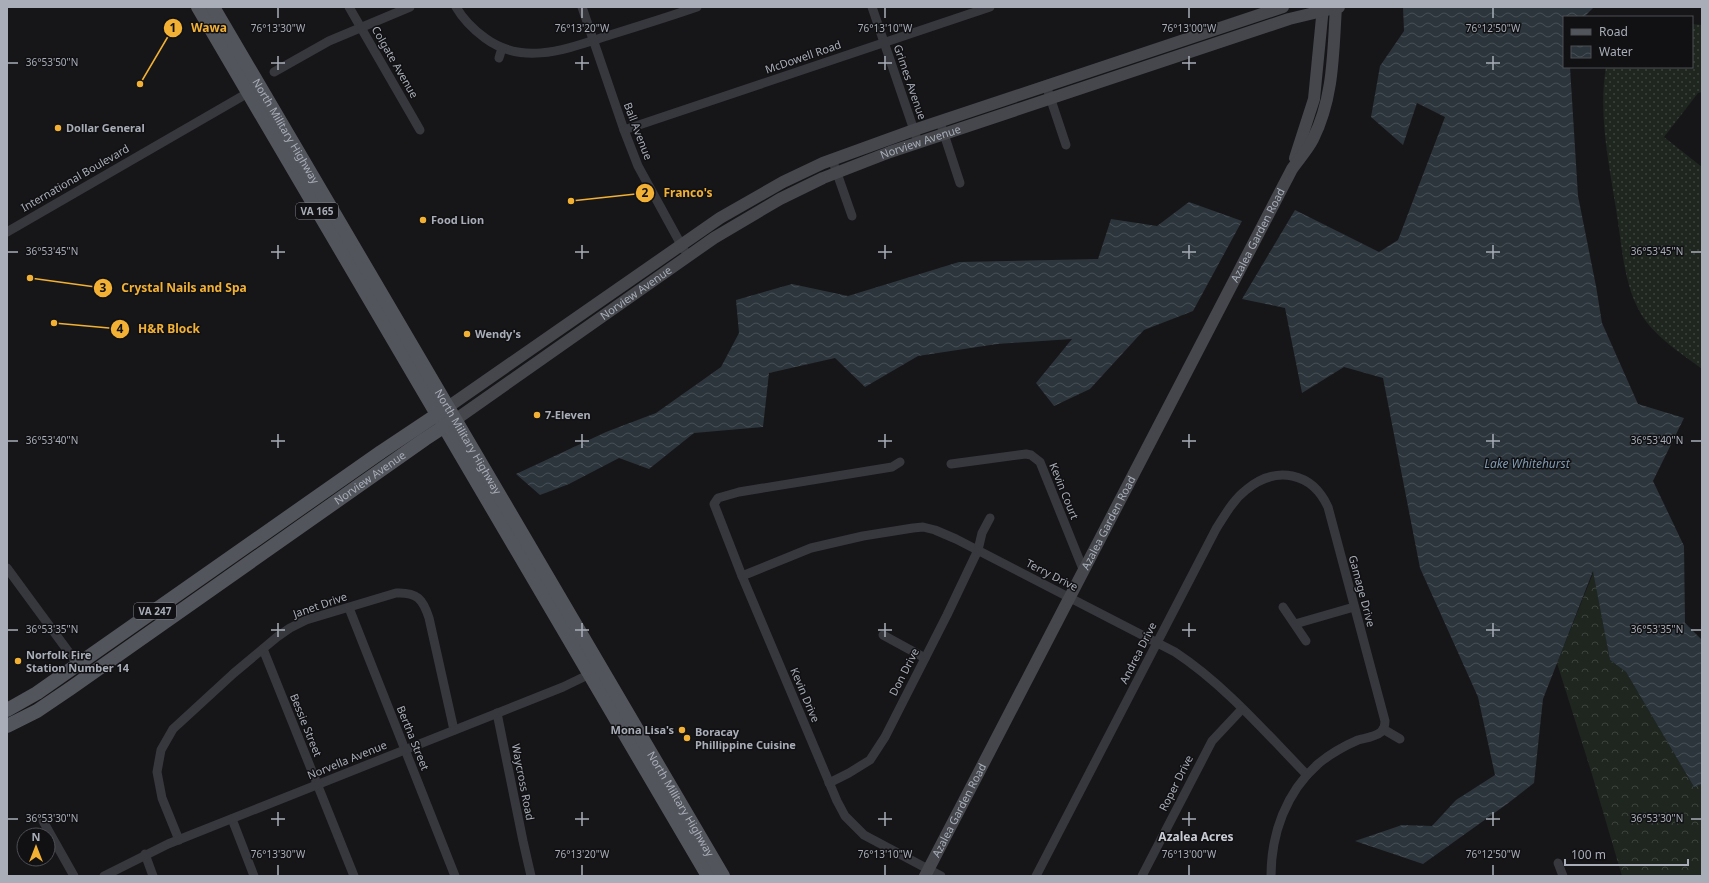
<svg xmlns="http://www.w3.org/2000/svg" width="1709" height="883" viewBox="0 0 1709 883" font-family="'Noto Sans',sans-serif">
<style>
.grass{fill:url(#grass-dots)}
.forest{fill:url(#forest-crowns)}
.water{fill:url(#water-waves)}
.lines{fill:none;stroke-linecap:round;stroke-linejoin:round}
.street{stroke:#37383d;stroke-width:9}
.secondary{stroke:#45474d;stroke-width:12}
.primary{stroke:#53555c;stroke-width:14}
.ticks{fill:none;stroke:#a8adb8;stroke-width:1.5}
.poi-dot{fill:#f2b134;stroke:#111113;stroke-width:1.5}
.labels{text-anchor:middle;stroke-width:3;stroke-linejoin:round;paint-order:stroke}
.shield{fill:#111113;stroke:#7b7e86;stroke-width:1}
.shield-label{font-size:10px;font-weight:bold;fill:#a8adb8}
.street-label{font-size:11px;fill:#a8adb8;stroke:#111113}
.poi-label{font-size:11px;font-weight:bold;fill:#a8adb8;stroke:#111113;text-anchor:start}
.water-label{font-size:12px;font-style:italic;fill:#7f9bb3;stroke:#111113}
.neighbourhood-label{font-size:12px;font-weight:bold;fill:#c9ccd4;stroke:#111113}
.ticks-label{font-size:10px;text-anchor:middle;fill:#a8adb8;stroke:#111113;stroke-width:3;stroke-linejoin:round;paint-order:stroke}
.leader{fill:none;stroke:#f2b134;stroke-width:1.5}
.callout-dot{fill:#f2b134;stroke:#111113;stroke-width:1.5}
.mark-label{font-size:12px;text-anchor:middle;font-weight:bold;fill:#111}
.callout-label{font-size:12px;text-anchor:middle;font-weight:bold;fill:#f2b134;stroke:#111113;stroke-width:3;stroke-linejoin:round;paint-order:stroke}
</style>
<defs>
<pattern id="grass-dots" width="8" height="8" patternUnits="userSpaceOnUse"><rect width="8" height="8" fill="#1e261f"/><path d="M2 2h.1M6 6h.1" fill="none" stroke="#3c433d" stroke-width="1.8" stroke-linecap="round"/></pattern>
<pattern id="forest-crowns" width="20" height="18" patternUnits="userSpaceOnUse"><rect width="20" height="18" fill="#1e261f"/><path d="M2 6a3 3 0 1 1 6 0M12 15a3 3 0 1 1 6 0" fill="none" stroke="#3c433d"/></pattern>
<pattern id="water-waves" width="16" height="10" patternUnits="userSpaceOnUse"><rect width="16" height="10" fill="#2c353c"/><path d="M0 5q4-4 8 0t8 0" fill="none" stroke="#485056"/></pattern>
</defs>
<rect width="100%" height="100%" fill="#161618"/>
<!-- grass -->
<path class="grass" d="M1692 24 1702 25V92L1698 93 1664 137 1702 167V369C1681 353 1655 337 1641 314 1623 283 1622 244 1616 209 1609 163 1598 114 1606 67H1692Z"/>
<!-- forest -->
<polygon class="forest" points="1594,571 1610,660 1626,672 1694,787 1702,784 1702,876 1622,876 1591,771 1557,663"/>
<!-- water -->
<g class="water">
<polygon points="1403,7 1594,7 1584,17 1564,17 1564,67 1570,67 1578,196 1596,286 1602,323 1638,404 1684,418 1653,481 1684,546 1685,623 1702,640 1702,784 1694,787 1626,672 1610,660 1593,571 1543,699 1534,783 1507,804 1423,864 1355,841 1402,825 1432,826 1456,800 1495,775 1478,697 1420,568 1383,378 1344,367 1302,393 1285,308 1242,299 1295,210 1379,252 1398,240 1445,117 1417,103 1403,145 1371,117 1380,66 1404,31"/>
<polygon points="1189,202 1242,221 1193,311 1144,330 1090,389 1054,406 1036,383 1072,339 997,344 918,356 865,387 835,358 769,373 763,427 694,433 649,469 619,458 569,484 540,495 516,474 606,432 656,413 721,367 739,333 736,300 792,284 848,296 959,262 1098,259 1111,219 1157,226"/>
</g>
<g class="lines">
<!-- street -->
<g class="street">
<polyline points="349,7 420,130"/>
<path d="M456 7C463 19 474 30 485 38 524 67 569 48 610 35 639 26 668 17 697 7"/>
<polyline points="582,7 624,130 638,166 684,250"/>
<polyline points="872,7 916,136"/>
<polyline points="499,58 502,48"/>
<polyline points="274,72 329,41 410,7"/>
<polyline points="1046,85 1066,145"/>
<polyline points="942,128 960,183"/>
<polyline points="624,130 990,7"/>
<polyline points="832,159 852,216"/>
<polyline points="7,232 253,90"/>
<polyline points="900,462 892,467 739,492 718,498 714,504 742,576 837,801 845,816 864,835 941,876"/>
<polyline points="951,464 1026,454 1031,455 1040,462 1083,569"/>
<polyline points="7,568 87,677"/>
<path d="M742 576 811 548 863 536 913 528 923 527 935 530 956 539 1175 652C1225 685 1266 733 1307 775"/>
<polyline points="1283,607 1306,641"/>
<polyline points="349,608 455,876"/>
<polyline points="1295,624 1354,607"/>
<polyline points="883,635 925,658"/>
<polyline points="263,649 354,876"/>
<polyline points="497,713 523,841 531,876"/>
<polyline points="1383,729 1400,739"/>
<polyline points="829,783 849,773 870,760 885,737 947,615 978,550 982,533 990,518"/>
<polyline points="232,819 254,876"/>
<polyline points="43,821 74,876"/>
<path d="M179 840 162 798 157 772 161 750 173 729 234 673 277 637 290 628 306 620 396 593C417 592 423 599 429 618L454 730"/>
<polyline points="145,854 153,876"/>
<polyline points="1558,863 1563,876"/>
<polyline points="104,876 168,844 563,687 594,672"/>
<path d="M1036 876 1216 529C1225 515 1233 500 1246 490 1276 465 1312 472 1328 507L1385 721C1385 725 1384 729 1381 732 1375 737 1365 738 1358 740 1344 746 1330 754 1318 764 1286 792 1271 834 1271 876"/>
<polyline points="1142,876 1212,741 1242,709"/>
</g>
<!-- secondary -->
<g class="secondary">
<polyline points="1295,158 1314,99 1323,7"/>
<polyline points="448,407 720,218 783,182 823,163 914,130 1283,7"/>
<path id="s1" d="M455 420 714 238 780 199 823 178 890 152 1289 19 1339 7"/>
<path id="s2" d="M925 876 1292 169C1299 159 1308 149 1313 139 1334 97 1333 52 1336 7"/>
</g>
<!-- primary -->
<g class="primary">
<polyline points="198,7 708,876"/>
<path id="s3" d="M213 7 723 876"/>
<polyline points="7,710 37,693 381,452 444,410"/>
<path id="s4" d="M7 726 37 711 71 688 425 439 451 422"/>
</g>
</g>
<!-- ticks -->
<path class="ticks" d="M278 8V18M582 8V18M885 8V18M1189 8V18M1493 8V18M278 56V70M582 56V70M885 56V70M1189 56V70M1493 56V70M8 63H18M271 63H285M575 63H589M878 63H892M1182 63H1196M1486 63H1500M278 245V259M582 245V259M885 245V259M1189 245V259M1493 245V259M8 252H18M271 252H285M575 252H589M878 252H892M1182 252H1196M1486 252H1500M1691 252H1701M278 434V448M582 434V448M885 434V448M1189 434V448M1493 434V448M8 441H18M271 441H285M575 441H589M878 441H892M1182 441H1196M1486 441H1500M1691 441H1701M278 623V637M582 623V637M885 623V637M1189 623V637M1493 623V637M8 630H18M271 630H285M575 630H589M878 630H892M1182 630H1196M1486 630H1500M1691 630H1701M278 812V826M582 812V826M885 812V826M1189 812V826M1493 812V826M8 819H18M271 819H285M575 819H589M878 819H892M1182 819H1196M1486 819H1500M1691 819H1701M278 865V875M582 865V875M885 865V875M1189 865V875M1493 865V875"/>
<!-- markers -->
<g class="poi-dot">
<circle cx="58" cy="128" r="4"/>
<circle cx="423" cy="220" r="4"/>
<circle cx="467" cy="334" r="4"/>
<circle cx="537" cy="415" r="4"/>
<circle cx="18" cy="661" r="4"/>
<circle cx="682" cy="730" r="4"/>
<circle cx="687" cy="738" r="4"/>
</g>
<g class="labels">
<!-- shield labels -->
<g class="shield">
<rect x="296" y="203" width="42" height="16" rx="3"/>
<rect x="134" y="603" width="42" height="16" rx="3"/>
</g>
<g class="shield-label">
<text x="317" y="215">VA 165</text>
<text x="155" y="615">VA 247</text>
</g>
<!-- street labels -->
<g class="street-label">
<text transform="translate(803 57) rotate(-19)" y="4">McDowell Road</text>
<text transform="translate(395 62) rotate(60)" y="4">Colgate Avenue</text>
<text transform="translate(910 82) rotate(71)" y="4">Grimes Avenue</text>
<text dy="4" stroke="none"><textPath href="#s3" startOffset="144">North Military Highway</textPath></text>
<text transform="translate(638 131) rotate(69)" y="4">Ball Avenue</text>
<text dy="4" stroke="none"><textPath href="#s1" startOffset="545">Norview Avenue</textPath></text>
<text transform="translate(75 178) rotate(-30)" y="4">International Boulevard</text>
<text dy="4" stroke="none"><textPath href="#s2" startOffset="722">Azalea Garden Road</textPath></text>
<text dy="4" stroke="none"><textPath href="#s1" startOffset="221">Norview Avenue</textPath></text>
<text dy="4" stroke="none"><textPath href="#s3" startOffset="504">North Military Highway</textPath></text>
<text dy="4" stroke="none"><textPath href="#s4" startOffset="440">Norview Avenue</textPath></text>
<text transform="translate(1064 491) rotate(68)" y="4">Kevin Court</text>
<text dy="4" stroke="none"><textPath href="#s2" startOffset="398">Azalea Garden Road</textPath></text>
<text transform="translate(1052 575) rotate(27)" y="4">Terry Drive</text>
<text transform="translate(1362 591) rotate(75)" y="4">Gamage Drive</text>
<text transform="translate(320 605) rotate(-19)" y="4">Janet Drive</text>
<text transform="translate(1138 653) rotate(-63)" y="4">Andrea Drive</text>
<text transform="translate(904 672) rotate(-63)" y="4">Don Drive</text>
<text transform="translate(805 695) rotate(67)" y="4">Kevin Drive</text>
<text transform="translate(306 725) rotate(68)" y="4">Bessie Street</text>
<text transform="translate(413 738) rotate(68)" y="4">Bertha Street</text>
<text transform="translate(347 760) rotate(-22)" y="4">Norvella Avenue</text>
<text transform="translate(523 782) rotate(79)" y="4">Waycross Road</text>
<text transform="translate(1176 783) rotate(-63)" y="4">Roper Drive</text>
<text dy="4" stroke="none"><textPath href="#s3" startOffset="924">North Military Highway</textPath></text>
<text dy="4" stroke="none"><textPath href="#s2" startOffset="74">Azalea Garden Road</textPath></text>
</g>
<!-- poi labels -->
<g class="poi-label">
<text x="66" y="132">Dollar General</text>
<text x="431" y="224">Food Lion</text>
<text x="475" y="338">Wendy's</text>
<text x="545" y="419">7-Eleven</text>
<text x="26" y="659">Norfolk Fire<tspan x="26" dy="13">Station Number 14</tspan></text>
<text x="674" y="734" text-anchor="end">Mona Lisa's</text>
<text x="695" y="736">Boracay<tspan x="695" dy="13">Phillippine Cuisine</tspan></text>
</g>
<!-- water labels -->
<g class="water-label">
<text x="1527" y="468">Lake Whitehurst</text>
</g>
<!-- neighbourhood labels -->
<g class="neighbourhood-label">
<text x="1196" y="841">Azalea Acres</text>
</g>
</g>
<g class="ticks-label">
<text x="278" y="32">76°13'30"W</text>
<text x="582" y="32">76°13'20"W</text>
<text x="885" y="32">76°13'10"W</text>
<text x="1189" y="32">76°13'00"W</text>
<text x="1493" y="32">76°12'50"W</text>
<text x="52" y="66">36°53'50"N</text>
<text x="52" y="255">36°53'45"N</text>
<text x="1657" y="255">36°53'45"N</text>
<text x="52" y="444">36°53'40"N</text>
<text x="1657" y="444">36°53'40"N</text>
<text x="52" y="633">36°53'35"N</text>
<text x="1657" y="633">36°53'35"N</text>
<text x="52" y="822">36°53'30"N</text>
<text x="1657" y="822">36°53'30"N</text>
<text x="278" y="858">76°13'30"W</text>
<text x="582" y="858">76°13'20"W</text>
<text x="885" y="858">76°13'10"W</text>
<text x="1189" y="858">76°13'00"W</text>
<text x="1493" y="858">76°12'50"W</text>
</g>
<!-- callouts -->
<path class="leader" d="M140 84L173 28M571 201L645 193M30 278L103 288M54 323L120 329"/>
<g class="callout-dot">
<circle cx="140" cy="84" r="4"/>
<circle cx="571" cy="201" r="4"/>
<circle cx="30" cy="278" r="4"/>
<circle cx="54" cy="323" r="4"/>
<circle cx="173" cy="28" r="10"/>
<circle cx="645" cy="193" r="10"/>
<circle cx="103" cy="288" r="10"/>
<circle cx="120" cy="329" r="10"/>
</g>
<g class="mark-label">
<text x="173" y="32">1</text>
<text x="645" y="197">2</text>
<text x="103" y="292">3</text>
<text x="120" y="333">4</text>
</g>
<g class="callout-label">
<text x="209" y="32">Wawa</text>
<text x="688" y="197">Franco's</text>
<text x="184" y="292">Crystal Nails and Spa</text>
<text x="169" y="333">H&amp;R Block</text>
</g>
<!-- border -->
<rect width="1709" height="883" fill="none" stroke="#a8adb8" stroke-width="16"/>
<!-- legend -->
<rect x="1563" y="16" width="130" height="52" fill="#111113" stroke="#4d4f55"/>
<rect x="1571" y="29" width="20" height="6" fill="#53555c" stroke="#4d4f55"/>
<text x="1599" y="36" font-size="12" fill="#a8adb8">Road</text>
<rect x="1571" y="46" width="20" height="12" fill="url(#water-waves)" stroke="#4d4f55"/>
<text x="1599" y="56" font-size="12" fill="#a8adb8">Water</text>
<!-- north arrow -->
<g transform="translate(36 847)"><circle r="19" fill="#111113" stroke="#4d4f55"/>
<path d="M0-3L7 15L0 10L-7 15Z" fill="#f2b134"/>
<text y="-6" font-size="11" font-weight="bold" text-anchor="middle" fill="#a8adb8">N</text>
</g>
<!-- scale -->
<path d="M1565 859v6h123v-6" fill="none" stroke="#a8adb8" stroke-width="2"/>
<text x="1571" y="859" font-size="12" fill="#a8adb8" stroke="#111113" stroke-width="3" paint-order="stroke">100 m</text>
</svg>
